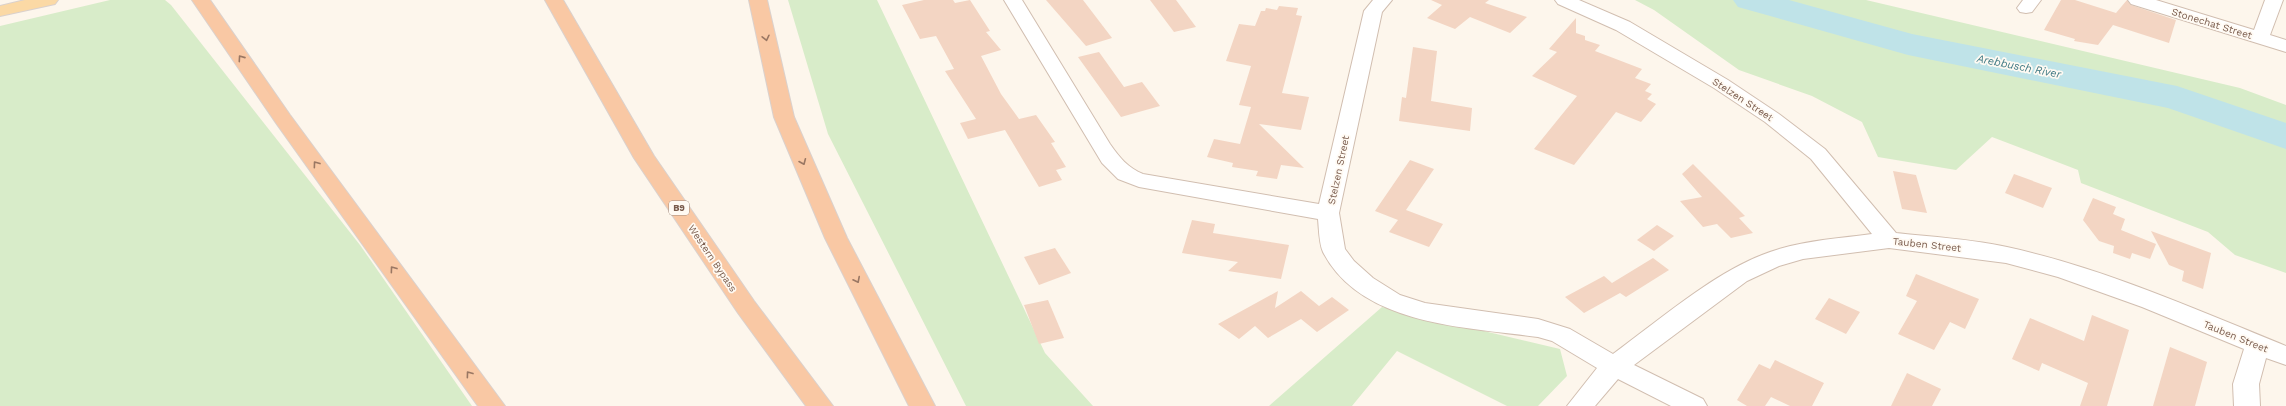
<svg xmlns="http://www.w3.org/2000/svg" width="2286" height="406" viewBox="0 0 2286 406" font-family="'Work Sans',sans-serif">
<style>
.green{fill:#d8ecc9}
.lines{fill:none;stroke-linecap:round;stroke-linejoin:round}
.river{fill:#bfe3e8;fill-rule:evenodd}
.building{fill:#f3d5c3}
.minor-casing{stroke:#d1beb0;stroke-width:2}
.primary-casing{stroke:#dad1cd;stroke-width:2}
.trunk-casing{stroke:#dad1cd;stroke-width:2}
.minor{fill:#fff;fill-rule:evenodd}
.primary{fill:#fbd9a5;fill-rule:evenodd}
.trunk{fill:#f9c8a4;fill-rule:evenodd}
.oneway{stroke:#9a7763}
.labels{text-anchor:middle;stroke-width:3.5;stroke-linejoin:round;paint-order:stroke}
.shield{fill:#fffaf3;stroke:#a28b7f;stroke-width:1}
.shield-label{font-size:9px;font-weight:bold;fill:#7a5c4d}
.street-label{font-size:10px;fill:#7a5c4d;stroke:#fffaf3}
.water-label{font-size:11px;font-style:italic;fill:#437c86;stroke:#fffaf3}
</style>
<rect width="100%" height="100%" fill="#fdf6ec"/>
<!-- green -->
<g class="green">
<polygon points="110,0 165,0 171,5 360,245 472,406 0,406 0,26"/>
<polygon points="788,0 877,0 1045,353 1093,406 966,406 828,134"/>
<polygon points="1635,0 1866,0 2240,88 2286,105 2286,273 2235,255 2208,232 2081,183 2078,170 1992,137 1956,170 1878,157 1862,122 1812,96 1739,70 1654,10"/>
<polygon points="1382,307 1560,349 1567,376 1538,406 1507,406 1397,351 1352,406 1269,406"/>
</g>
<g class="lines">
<!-- river -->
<polygon class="river" points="1733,0 1789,0 1912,34 2177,86 2286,123 2286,149 2168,108 1908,55 1738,7"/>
</g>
<!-- building -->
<g class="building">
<polygon points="924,0 953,0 955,3 970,0 990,31 986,32 1001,50 981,56 1001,94 1019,119 1036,115 1055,142 1051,143 1066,167 1056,170 1062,180 1039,187 1005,130 968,139 960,123 976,119 945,71 954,69 936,36 920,39 902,5"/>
<polygon points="1046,0 1083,0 1112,38 1086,46"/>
<polygon points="1150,0 1176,0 1196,27 1174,32"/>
<polygon points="1431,0 1489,0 1485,3 1527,17 1510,33 1470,17 1455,29 1427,18 1442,5"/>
<polygon points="2061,0 2075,0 2116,13 2127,0 2131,5 2176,20 2169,43 2113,25 2098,45 2074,41 2075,39 2044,30"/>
<polygon points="1279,6 1298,8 1296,15 1302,16 1282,93 1309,97 1301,130 1259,124 1304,168 1281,165 1277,179 1256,176 1258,171 1232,167 1233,163 1207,157 1214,139 1240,144 1251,107 1239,105 1251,66 1226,61 1239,24 1255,26 1261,11 1265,11 1266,8 1277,10"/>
<polygon points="1576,18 1576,33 1585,36 1585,40 1600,45 1595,51 1642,69 1635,78 1651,84 1645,91 1652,94 1647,99 1656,104 1641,122 1616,112 1574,165 1534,149 1577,96 1532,76 1557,52 1549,49"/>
<polygon points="1413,47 1437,51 1431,101 1472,108 1470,131 1399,121 1402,97 1406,98"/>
<polygon points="1099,52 1124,87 1142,82 1160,106 1121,117 1078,57"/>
<polygon points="1410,160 1434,169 1406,210 1443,224 1429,247 1389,232 1398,220 1375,211"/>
<polygon points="1693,164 1745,216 1739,218 1753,233 1731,238 1717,224 1703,227 1680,201 1702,197 1682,174"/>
<polygon points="1893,171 1916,175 1927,213 1902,209"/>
<polygon points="2014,174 2052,188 2043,208 2005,193"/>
<polygon points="2093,198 2116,207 2113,214 2125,219 2121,230 2156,244 2150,259 2132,253 2130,259 2113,253 2114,246 2099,241 2083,220"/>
<polygon points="1192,220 1215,224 1213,233 1289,245 1281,279 1228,271 1238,262 1182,253"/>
<polygon points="1657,225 1674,236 1654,251 1637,240"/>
<polygon points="2151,231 2211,253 2203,289 2182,281 2184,271 2169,265"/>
<polygon points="1055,248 1071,273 1039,285 1024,257"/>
<polygon points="1653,258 1669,270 1626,297 1620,293 1584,313 1565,297 1604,276 1612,283"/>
<polygon points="1916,274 1979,299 1965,329 1950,322 1934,350 1898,334 1917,301 1906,296"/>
<polygon points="1278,291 1275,308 1301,291 1319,306 1332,297 1349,310 1317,332 1301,319 1268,338 1255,326 1239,339 1218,324"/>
<polygon points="1829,298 1860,312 1846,334 1815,319"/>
<polygon points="1048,300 1064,338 1039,344 1024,305"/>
<polygon points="2092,315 2129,330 2107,406 2080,406 2088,383 2042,363 2039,371 2012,359 2030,318 2084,341"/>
<polygon points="2170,347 2207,362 2195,406 2153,406"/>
<polygon points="1775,360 1824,383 1812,406 1790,406 1771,397 1765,406 1747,406 1737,400 1759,364 1770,369"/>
<polygon points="1907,373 1941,389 1932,406 1891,406"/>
</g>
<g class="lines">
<!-- minor casing -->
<g class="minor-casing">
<g id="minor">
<path d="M1004 0H1022L1110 144C1119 157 1128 168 1143 174L1319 204 1364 11 1373 0H1392L1382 12 1339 213 1345 249 1354 261 1373 278 1400 295 1425 303 1538 319 1570 329 1613 354C1658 321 1711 275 1762 255 1796 241 1835 239 1872 234L1811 159 1765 122 1714 88 1616 30 1558 4 1555 0H1579L1630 22 1728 80 1779 114 1825 149 1896 233C1933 237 1970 239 2007 247 2103 268 2195 309 2286 346V365L2266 358 2259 384 2260 406H2234L2233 384 2244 349 2142 307 2058 277 2006 263 1889 248 1803 259 1779 266 1747 281 1634 365 1703 399 1707 406H1671L1618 379 1595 406H1567L1597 368 1552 341 1538 337C1467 327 1361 326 1323 252 1319 243 1319 229 1318 219L1139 187 1118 179 1102 163Z"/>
<polygon points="2023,0 2041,0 2032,12 2026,13 2020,12 2017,8"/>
<polygon points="2128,0 2156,0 2254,30 2265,0 2283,0 2270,35 2286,40 2286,52 2131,4"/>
</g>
</g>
<!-- primary casing -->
<g class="primary-casing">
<polygon id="primary" points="25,0 58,0 55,4 0,16 0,6"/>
</g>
<!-- trunk casing -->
<g class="trunk-casing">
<g id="trunk">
<polygon points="192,0 210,0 290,115 505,406 478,406 276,123"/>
<polygon points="545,0 563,0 654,156 754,301 833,406 806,406 738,313 634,158"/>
<polygon points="749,0 767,0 794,117 847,238 935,406 909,406 825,238 774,117"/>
</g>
</g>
<!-- minor -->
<use href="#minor" class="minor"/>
<!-- primary -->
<use href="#primary" class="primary"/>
<!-- trunk -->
<use href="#trunk" class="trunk"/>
</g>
<!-- one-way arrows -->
<defs><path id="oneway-chevron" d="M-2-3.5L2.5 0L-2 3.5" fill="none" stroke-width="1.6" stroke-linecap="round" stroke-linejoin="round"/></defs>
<g class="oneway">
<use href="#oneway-chevron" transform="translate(766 38) rotate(77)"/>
<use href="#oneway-chevron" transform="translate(241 58) rotate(-125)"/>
<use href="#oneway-chevron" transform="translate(803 162) rotate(67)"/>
<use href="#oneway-chevron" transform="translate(316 164) rotate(-126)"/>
<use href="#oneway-chevron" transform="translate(393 269) rotate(-126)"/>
<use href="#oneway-chevron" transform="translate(857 280) rotate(63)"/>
<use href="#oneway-chevron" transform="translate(469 374) rotate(-126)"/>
</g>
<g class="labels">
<!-- shield labels -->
<rect class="shield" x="669" y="201" width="20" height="14" rx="3"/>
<g class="shield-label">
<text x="679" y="211">B9</text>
</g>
<!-- street labels -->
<g class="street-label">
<text transform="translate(2212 23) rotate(17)" y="4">Stonechat Street</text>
<text transform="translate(1743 99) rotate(33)" y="4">Stelzen Street</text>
<text transform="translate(1338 170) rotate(-78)" y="4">Stelzen Street</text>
<text transform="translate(1927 244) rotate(6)" y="4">Tauben Street</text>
<text transform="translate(713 258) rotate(56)" y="4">Western Bypass</text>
<text transform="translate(2236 336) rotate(22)" y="4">Tauben Street</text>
</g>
<!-- water labels -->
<g class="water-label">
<text transform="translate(2019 66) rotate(11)" y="4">Arebbusch River</text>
</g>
</g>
</svg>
